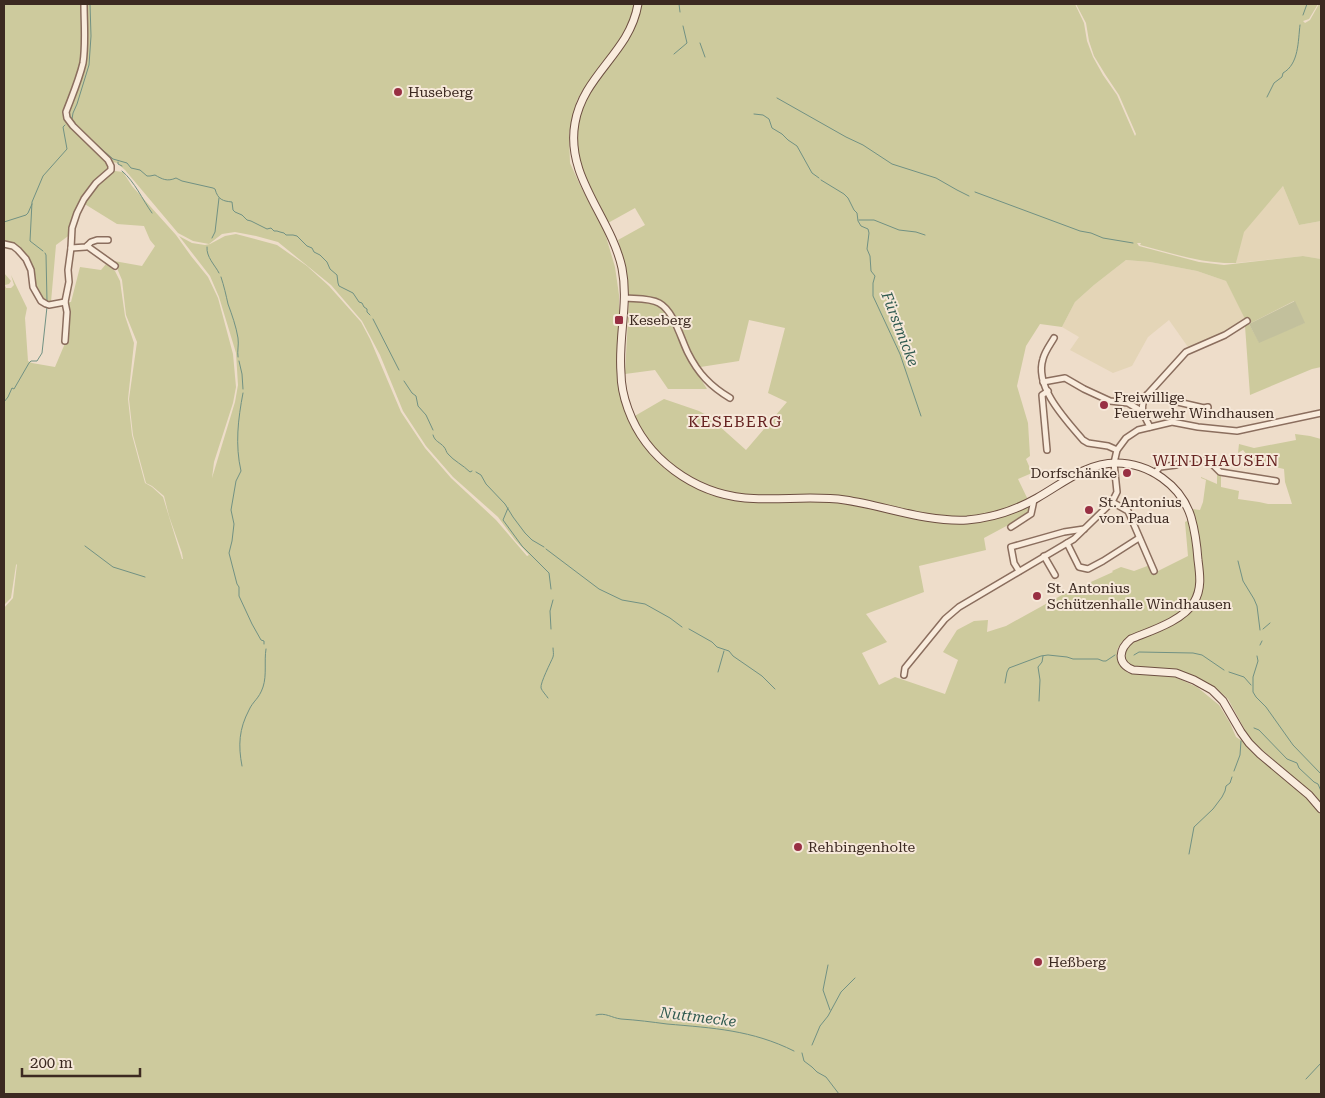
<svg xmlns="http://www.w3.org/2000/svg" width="1325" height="1098" viewBox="0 0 1325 1098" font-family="'Roboto Serif',serif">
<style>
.farmland{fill:#e4d5b7}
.green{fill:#cdca9d;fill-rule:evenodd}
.cemetery{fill:#c2c09c}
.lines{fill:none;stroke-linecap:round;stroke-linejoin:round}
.stream{stroke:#719183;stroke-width:1}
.minor-casing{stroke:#8b6e5e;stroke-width:8}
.secondary-casing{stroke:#6d4f41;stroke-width:9}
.minor{stroke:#f9ecdd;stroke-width:5}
.secondary{stroke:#f9ecdd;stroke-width:7}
.poi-dot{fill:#982f43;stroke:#f6e8d9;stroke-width:2}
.labels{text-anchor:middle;stroke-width:4;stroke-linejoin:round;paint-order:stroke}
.poi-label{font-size:14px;fill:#3c2921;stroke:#f6e8d9;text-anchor:start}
.water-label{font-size:15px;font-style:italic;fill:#315b51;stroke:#f6e8d9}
.quarter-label{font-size:16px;letter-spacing:1px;fill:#672422;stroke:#f6e8d9}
</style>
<rect width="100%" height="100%" fill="#eeddca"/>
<!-- farmland -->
<g class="farmland">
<polygon points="1283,186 1299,225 1321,221 1321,259 1303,256 1236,263 1243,232"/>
<polygon points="1126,260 1150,262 1197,271 1226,281 1247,321 1245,326 1188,347 1169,320 1148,337 1132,366 1113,373 1070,350 1079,337 1062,327 1075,302 1094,285"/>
</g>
<!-- green -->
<g class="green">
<path d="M4 4H1075L1084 23 1087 41 1093 57 1103 75 1117 95 1135 136 1136 134 1119 95 1105 74 1094 56 1089 41 1086 23 1076 4H1318L1309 19 1303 21 1305 23 1310 20 1319 4H1321V221L1299 225 1283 186 1244 232 1236 263C1203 264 1171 253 1140 245L1141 243H1137L1139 246 1199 262 1224 265 1303 256 1321 259V367L1312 369 1250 395 1245 326 1246 321 1226 281 1197 271 1150 262 1126 260 1094 285 1075 302 1062 327 1040 324 1026 346 1017 386 1028 423 1030 456 1026 459 1032 473 1018 479 1030 504 1029 514 984 538 986 550 919 566 924 592 866 614 887 642 862 653 879 685 895 677 945 694 958 660 943 652 957 630 974 621 988 620 987 632 1006 626 1062 595 1113 572 1112 571 1121 567 1134 571 1150 565 1154 573 1188 556 1185 522 1189 520 1197 572V587L1191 602 1180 613 1130 637 1121 643 1117 650 1118 663 1128 673 1175 677 1197 687 1219 705 1230 723 1236 737 1247 744 1272 769 1298 789 1321 814V1094H4V608L13 598 17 564 16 565 11 598 4 605V273L11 281 9 284 5 285 6 288H11L14 285 11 275 27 308 25 318 28 361 32 363 55 367 66 341 68 302H71L80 267 101 270 106 264 115 271 120 281 125 316 134 343 128 399 132 435 145 483 152 487 163 497 182 559H183L182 553 169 516 164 496 152 486 146 483 133 435 129 399 137 342 126 315 122 280 114 261 142 266 155 246 150 240 144 226 117 224 83 203 96 184 115 171 123 172 132 186 176 235 191 256 208 277 218 298 233 354 236 387 233 403 214 462 212 478 235 402 238 385 236 353 219 297 210 276 179 236 192 243 205 245 210 244 225 236 236 234 277 245 307 266 329 286 361 322 370 339 401 412 425 448 451 478 496 520 527 556 529 555 515 540 498 517 453 477 426 446 403 411 380 355 362 321 331 285 278 242 256 236 235 232 222 234 209 244 193 241 178 233 125 170 117 163 112 162 109 159 73 125 68 116 67 122 106 160 109 167C106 173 101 177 96 182 82 197 73 213 71 234L56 245 51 302 42 300 34 288 30 263 19 249 13 245 4 243ZM583 90H587C565 147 583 173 608 223L635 208 645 225 618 240 626 269 629 299 625 374 655 370 668 389H707L694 368 739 361 749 320 785 328 768 393 787 402 746 450 708 416 699 411 664 399 633 417 626 413 620 386 619 351V295L615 267 605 233 580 185 570 163 569 133 577 100ZM1294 301 1304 323 1259 342 1249 324Z"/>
<polygon points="1295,434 1310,436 1321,439 1321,805 1301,784 1250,739 1228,699 1217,689 1189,674 1177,671 1138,668 1130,665 1125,658 1126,650 1134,641 1167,627 1187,615 1198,603 1203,584 1195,522 1192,509 1200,510 1203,502 1206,480 1201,478 1201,477 1217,484 1217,472 1221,474 1221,487 1239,491 1238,499 1259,502 1268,504 1292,504 1285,482 1284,469 1253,462 1243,450 1238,453 1239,444 1254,448 1296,440"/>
</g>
<!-- cemetery -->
<polygon class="cemetery" points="1295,301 1305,323 1259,343 1249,324"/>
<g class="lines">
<!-- stream -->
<g class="stream">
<polyline points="679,4 680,12"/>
<polyline points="1303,15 1307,4"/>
<polyline points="700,43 705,57"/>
<polyline points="674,54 687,43 683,26"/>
<path d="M1267 97 1274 83 1282 77 1283 73C1299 64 1298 41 1300 25"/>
<polyline points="777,98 846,137 863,145 892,164 936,178 957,190 969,196"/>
<polyline points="754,114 763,115 769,119 772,128 782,134 788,140 797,146 812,173 819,178"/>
<polyline points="77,126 72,119 73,113 77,104 89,65 91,36 90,4"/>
<path d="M81 131 113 159 127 163 131 168 140 170 147 176H150L155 175C162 179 167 182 176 178L182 181 213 188 215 189C218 200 223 201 232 202L233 210 235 212 242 215 247 220 251 221 267 229 271 228 274 231H277L280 232 284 233 286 235H293L297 236 307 246 312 248 314 252 320 255 327 262 330 269 337 275 338 283 339 286 353 293 359 302 362 303 364 307 367 309V312L370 315"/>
<polyline points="118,162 118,164 122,166"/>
<path d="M122 171C135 182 142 199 152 213"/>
<polyline points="821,180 844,194 848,198 854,210 857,213 858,221 861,226 868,229 869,233 867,249 870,256 871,271 875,276 873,283 873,296 900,354 921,416"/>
<polyline points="975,192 1080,231 1091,233 1103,238 1133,243"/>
<polyline points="859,220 874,220 899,230 916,232 925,235"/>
<polyline points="4,222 26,215 28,213 32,204"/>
<polyline points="212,238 215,232 219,198"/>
<path d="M207 247C206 257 215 265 219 273"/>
<polyline points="43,251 30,241 32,202 43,176 67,149 63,127 65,125"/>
<polyline points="45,253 46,255 47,301"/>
<path d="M221 277C224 286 226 295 228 304 232 315 236 326 238 338 239 345 237 351 238 357"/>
<polyline points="373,319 399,370"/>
<polyline points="239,361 242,374 243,389"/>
<polyline points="404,381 412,393 416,396 418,406 426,415 433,430"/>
<path d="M243 393C238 419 235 445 241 471L236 481 231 510 234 524 232 541 229 553 237 584 239 587V596L252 624 261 640 264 641V644"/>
<polyline points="4,402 8,397 12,388 14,389 29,363 31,361 37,361 42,353 47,307"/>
<path d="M433 435C435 442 440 442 444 447 446 449 446 452 448 454 454 461 463 465 470 472L472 471"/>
<polyline points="476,472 481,475 486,484 505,504 513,517 525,533 532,540 544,547"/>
<polyline points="508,508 503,520 522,546 549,573 551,589"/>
<polyline points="85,546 113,567 145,577"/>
<polyline points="546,549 599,589 622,600 645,604 670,618 682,627"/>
<polyline points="1238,561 1243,581 1254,599 1257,606 1260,630"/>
<polyline points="551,629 550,611 553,600"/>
<polyline points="689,629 712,642 717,647 729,651 733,656 762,676 775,689"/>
<polyline points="1263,629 1270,623"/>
<polyline points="1260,645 1262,641"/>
<polyline points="1134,655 1139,652 1193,653 1202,655 1224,670"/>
<polyline points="1257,656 1258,661 1253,677 1253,692 1256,697 1266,707 1293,745 1321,774"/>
<polyline points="718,672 724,651"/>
<polyline points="1229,672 1244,677 1251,685"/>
<polyline points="1005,683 1007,672 1009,668 1041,656 1048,655 1067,657 1073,659 1098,659 1103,661 1106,661 1115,655"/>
<path d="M548 698C546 695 542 691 541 688 540 683 551 662 553 657 554 654 553 651 553 648"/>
<polyline points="1039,701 1040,680 1038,667 1042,662 1043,656"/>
<polyline points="1254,728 1259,730 1287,759 1297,763 1299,768 1314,782 1318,784 1321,791"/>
<path d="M242 766C238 745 239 729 249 710 253 701 259 699 263 687 267 675 264 661 266 649"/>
<polyline points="1234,771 1240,755 1241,741"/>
<polyline points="1189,854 1194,827 1213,809 1222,797 1225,791 1226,786 1230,783 1232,777"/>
<polyline points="828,965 823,990 830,1010"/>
<path d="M596 1015C605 1012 612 1018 621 1019 637 1020 652 1022 667 1024 713 1028 752 1030 794 1051"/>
<polyline points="812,1045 820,1026 828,1016 841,992 855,978"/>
<polyline points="802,1053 804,1061 812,1067 817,1072 826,1077 839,1094"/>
<polyline points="1306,1079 1321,1063"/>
</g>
<!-- minor casing -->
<g class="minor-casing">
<g id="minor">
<polyline points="4,244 13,246 18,250 26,259 31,270 33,287 41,301 46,304 49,305 65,302"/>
<polyline points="87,246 115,266"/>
<polyline points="71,248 86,247 91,242 97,240 108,240"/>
<path d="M625 298C635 299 650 298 659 303 674 311 681 339 688 353 698 373 710 386 730 398"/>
<path d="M1054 338C1050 345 1045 351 1043 359 1034 387 1066 420 1083 440L1088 443 1108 446 1117 450"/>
<path d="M65 341 67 312 65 302 69 282 68 270 71 248 72 228 77 213 84 199 96 183 111 170V166L108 160 73 126 67 118 66 112C72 96 79 80 83 63 86 44 84 23 84 4"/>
<polyline points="1043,382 1065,378 1084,389 1110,401 1128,403 1143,412"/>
<polyline points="1147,395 1204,408 1208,407"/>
<path d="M1150 427C1144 415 1138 408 1147 395L1186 352 1225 335 1247 321"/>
<polyline points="1047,450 1042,395 1048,391"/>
<polyline points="1155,473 1160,467 1176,465 1189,458 1195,458 1211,463 1220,472 1276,481"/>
<polyline points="1112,502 1128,511 1154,571"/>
<polyline points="1011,527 1031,514 1034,500"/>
<polyline points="1067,543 1079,567 1088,569 1103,561 1139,538"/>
<polyline points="1044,556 1055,575"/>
<polyline points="1019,571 1014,563 1011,547 1064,532 1084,529"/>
<polyline points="904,675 905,668 945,619 959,607 1074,539 1112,502 1117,492 1114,463 1117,450 1126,438 1138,430 1172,422 1198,427 1237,431 1321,413"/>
</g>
</g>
<!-- secondary casing -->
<g class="secondary-casing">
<path id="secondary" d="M638 4C636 16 631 28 625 38 607 67 581 88 575 123 565 177 611 217 622 268 629 303 618 337 621 373 621 385 624 398 628 409 646 459 694 493 745 498 778 501 812 495 845 500 886 506 924 522 967 520 990 518 1016 510 1037 498 1062 484 1086 463 1116 463 1149 463 1181 485 1191 517 1195 531 1197 546 1198 560 1200 575 1202 589 1194 602 1183 621 1150 631 1131 639 1119 649 1116 663 1133 670L1176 673 1194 680 1212 690 1223 701 1241 732 1249 743 1260 754 1309 795 1321 809"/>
</g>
<!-- minor -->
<use href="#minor" class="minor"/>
<!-- secondary -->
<use href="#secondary" class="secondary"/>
</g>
<!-- markers -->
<g class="poi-dot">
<circle cx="398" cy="92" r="5"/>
<rect x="614" y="315" width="10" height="10" rx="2.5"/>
<circle cx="1104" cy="405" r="5"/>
<circle cx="1127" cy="473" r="5"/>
<circle cx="1089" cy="510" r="5"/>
<circle cx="1037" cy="596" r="5"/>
<circle cx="798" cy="847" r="5"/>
<circle cx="1038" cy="962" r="5"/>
</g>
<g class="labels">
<!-- poi labels -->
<g class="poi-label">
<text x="408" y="97">Huseberg</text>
<text x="629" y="325">Keseberg</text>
<text x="1114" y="402">Freiwillige<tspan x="1114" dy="16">Feuerwehr Windhausen</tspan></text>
<text x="1117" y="478" text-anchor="end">Dorfschänke</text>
<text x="1099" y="507">St. Antonius<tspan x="1099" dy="16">von Padua</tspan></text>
<text x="1047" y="593">St. Antonius<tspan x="1047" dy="16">Schützenhalle Windhausen</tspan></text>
<text x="808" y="852">Rehbingenholte</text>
<text x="1048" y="967">Heßberg</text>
</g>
<!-- water labels -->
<g class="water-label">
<text transform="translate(900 329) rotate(69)" y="5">Fürstmicke</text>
<text transform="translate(698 1017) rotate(7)" y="5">Nuttmecke</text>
</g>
<!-- quarter labels -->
<g class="quarter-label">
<text x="735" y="427">KESEBERG</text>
<text x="1216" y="466">WINDHAUSEN</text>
</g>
</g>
<!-- border -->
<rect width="1325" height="1098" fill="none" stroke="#3c2921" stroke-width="10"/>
<!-- scale -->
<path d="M22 1068v8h118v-8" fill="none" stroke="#3c2921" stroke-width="2.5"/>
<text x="30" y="1068" font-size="15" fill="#3c2921" stroke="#f6e8d9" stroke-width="4" paint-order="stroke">200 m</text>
</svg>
